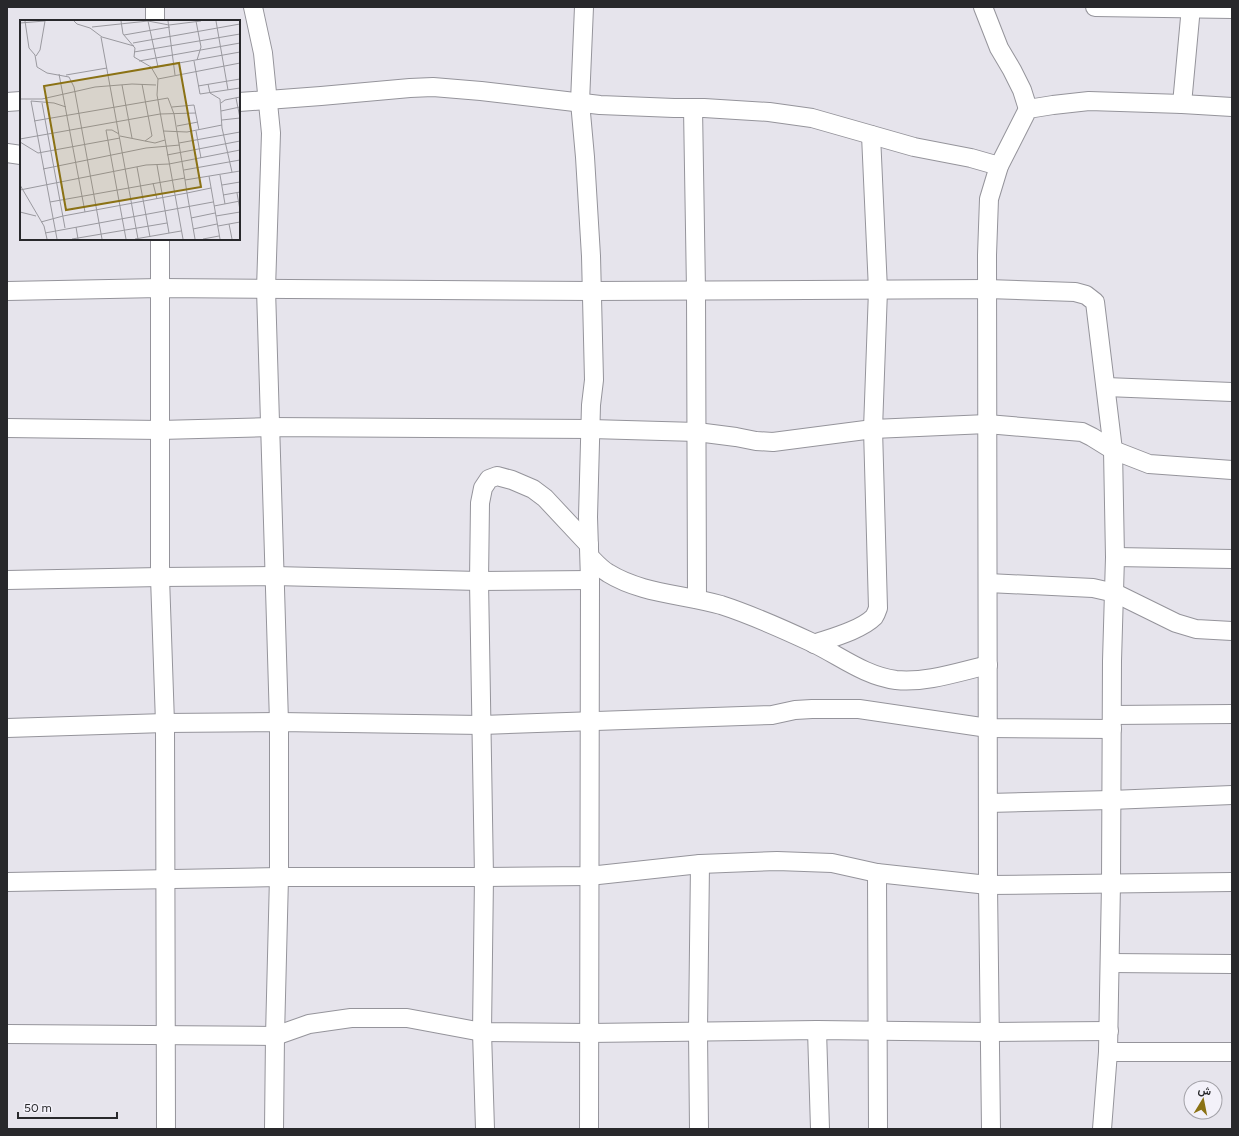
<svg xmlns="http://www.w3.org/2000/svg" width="1239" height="1136" viewBox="0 0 1239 1136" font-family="Figtree,Vazirmatn,sans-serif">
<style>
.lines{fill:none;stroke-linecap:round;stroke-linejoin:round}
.minor-casing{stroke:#95949b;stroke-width:20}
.minor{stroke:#fff;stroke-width:18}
.inset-road{fill:none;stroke:#9a999f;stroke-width:1}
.view{fill:#8b7215;fill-opacity:0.15;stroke:#8b7215;stroke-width:2}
.inset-edge{fill:none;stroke:#28282b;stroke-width:2}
</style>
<rect width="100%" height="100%" fill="#e6e4ec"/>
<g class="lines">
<!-- minor casing -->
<g class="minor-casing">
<g id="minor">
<polyline points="155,7 155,21"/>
<polyline points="253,7 263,53 271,133 266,289 279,722 279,877 275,1036 274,1129"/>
<polyline points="584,7 580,102 585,157 591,256 594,380 591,405 588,517 590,580 589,1129"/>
<polyline points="983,7 999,48 1012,70 1022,90 1028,109"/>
<polyline points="1095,7 1232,9"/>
<polyline points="7,102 21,101"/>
<polyline points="239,102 321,96 410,88 433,87 481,91 600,105 674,108 704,108 769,112 812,118 914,147 971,158 999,166"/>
<polyline points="1182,104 1191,7"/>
<polyline points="693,108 696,290 697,599"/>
<polyline points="7,153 21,155"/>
<polyline points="160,239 160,577 165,723 166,1129"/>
<polyline points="7,291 160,288 592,291 987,289 1075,292 1086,295 1095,302 1113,450 1115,557 1112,661 1111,883 1108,1052"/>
<polyline points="1106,387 1232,392"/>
<polyline points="7,428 160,430 270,427 591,429 697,432 736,437 756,441 773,442 873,429 987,424 1082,432 1092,437 1113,450 1149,464 1232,470"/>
<path d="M590 557C595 562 601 569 608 573 642 594 683 594 721 605 752 615 783 629 813 643 840 656 865 676 896 680 926 683 958 672 988 665"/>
<polyline points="1115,557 1232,559"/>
<polyline points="7,580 160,577 274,576 479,581 590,580"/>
<polyline points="988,583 1093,588 1115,593 1176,623 1196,629 1232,631"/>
<path d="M814 644C831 638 861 630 874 617 876 614 877 611 878 608L873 429 878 290 871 135"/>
<polyline points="1112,715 1232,714"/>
<polyline points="7,728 165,723 279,722 482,725 772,715 795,710 812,709 859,709 988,728 1112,729"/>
<polyline points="988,803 1111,800 1232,795"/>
<polyline points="877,873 878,1129"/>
<polyline points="7,882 279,877 484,877 589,876 700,864 777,861 832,863 877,873 988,885 1232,882"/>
<polyline points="1110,963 1232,964"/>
<polyline points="817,1030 820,1129"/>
<polyline points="7,1034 275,1036 309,1024 351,1018 407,1018 482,1032 589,1033 817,1030 990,1032 1109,1031"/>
<polyline points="485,1129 482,1032 484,877 479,581 480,503 483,488 489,479 497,476 512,480 533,489 545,498 589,545"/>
<polyline points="699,1129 698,1031 700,864"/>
<polyline points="991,1129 988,885 987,255 989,199 999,166 1028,109 1053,105 1089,101 1182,104 1232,107"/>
<polyline points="1102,1129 1108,1052 1232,1052"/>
</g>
</g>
<!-- minor -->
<use href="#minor" class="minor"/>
</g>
<!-- overview -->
<g transform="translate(20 20)">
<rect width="220" height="220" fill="#e6e4ec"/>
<path class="inset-road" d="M5 1 9 28 15 35 17 47 27 53 49 57 54 67 82 219M54 1 57 4 70 8 82 17 114 26M101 1 103 14 115 28 114 37 131 47 138 59M128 1 138 47M148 1 155 55M176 1 181 27 177 40M196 1 208 70M0 3 25 1M72 7 128 1 149 5 181 1M104 15 150 7M81 17 118 219M113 23 220 4M114 32 220 14M16 36 20 30 25 1M119 41 220 23M174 41 180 74 220 68M131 48 220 32M39 54 65 192M46 55 87 48M122 64 132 116 125 121M188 64 190 73 200 79 202 108 212 152M102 65 112 118M178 66 220 59M216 78 220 98M0 79H22L75 67 112 64 136 65M11 81 37 219M11 81 34 83 46 87M22 83 45 208M201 83 205 80 220 77M152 87 174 85 179 110M201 91 220 87M202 100 220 98M14 101 148 78 154 94 165 160M157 106 178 102M143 111 167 112 202 105M176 111 181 138M99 114 92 110H86L106 219M100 116 135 123 145 120M0 119 140 94 176 93M0 122 18 133 100 118M159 123 220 112M147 135 220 121M137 145 149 213M117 147 130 217M23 149 126 128 160 125M164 150 220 140M200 155 205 184M189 156 200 219M133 163 137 179M0 165 24 206 27 219M202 165 220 162M191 168 167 173 165 160 220 151M0 170 126 145 149 144 220 130M217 173 220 190M203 175 220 172M30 182 165 158M194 186 220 181M0 192 16 196M196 196 220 192M171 198 195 193M21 202 43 196 167 173 175 219M209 204 212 219M198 206 220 202M56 207 58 219M173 209 197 204M25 213 193 182M52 219 147 203M115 219 161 211M163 219 137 75 138 59 220 43M183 219 199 216"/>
<path class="view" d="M159 43 181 167 46 190 24 66Z"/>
<rect width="220" height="220" class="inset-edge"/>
</g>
<!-- border -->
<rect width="1239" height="1136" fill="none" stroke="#28282b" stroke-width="16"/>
<!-- north arrow -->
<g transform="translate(1203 1100) rotate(10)"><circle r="19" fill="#f3f1f9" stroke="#a2a1a7"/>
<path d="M0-3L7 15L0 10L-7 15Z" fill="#8b7215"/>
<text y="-6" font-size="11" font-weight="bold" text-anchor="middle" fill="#28282b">ش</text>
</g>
<!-- scale -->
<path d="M18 1112v6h99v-6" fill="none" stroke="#28282b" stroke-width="2"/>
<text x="24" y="1112" font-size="12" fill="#28282b" stroke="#f3f1f9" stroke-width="3" paint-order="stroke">50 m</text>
</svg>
